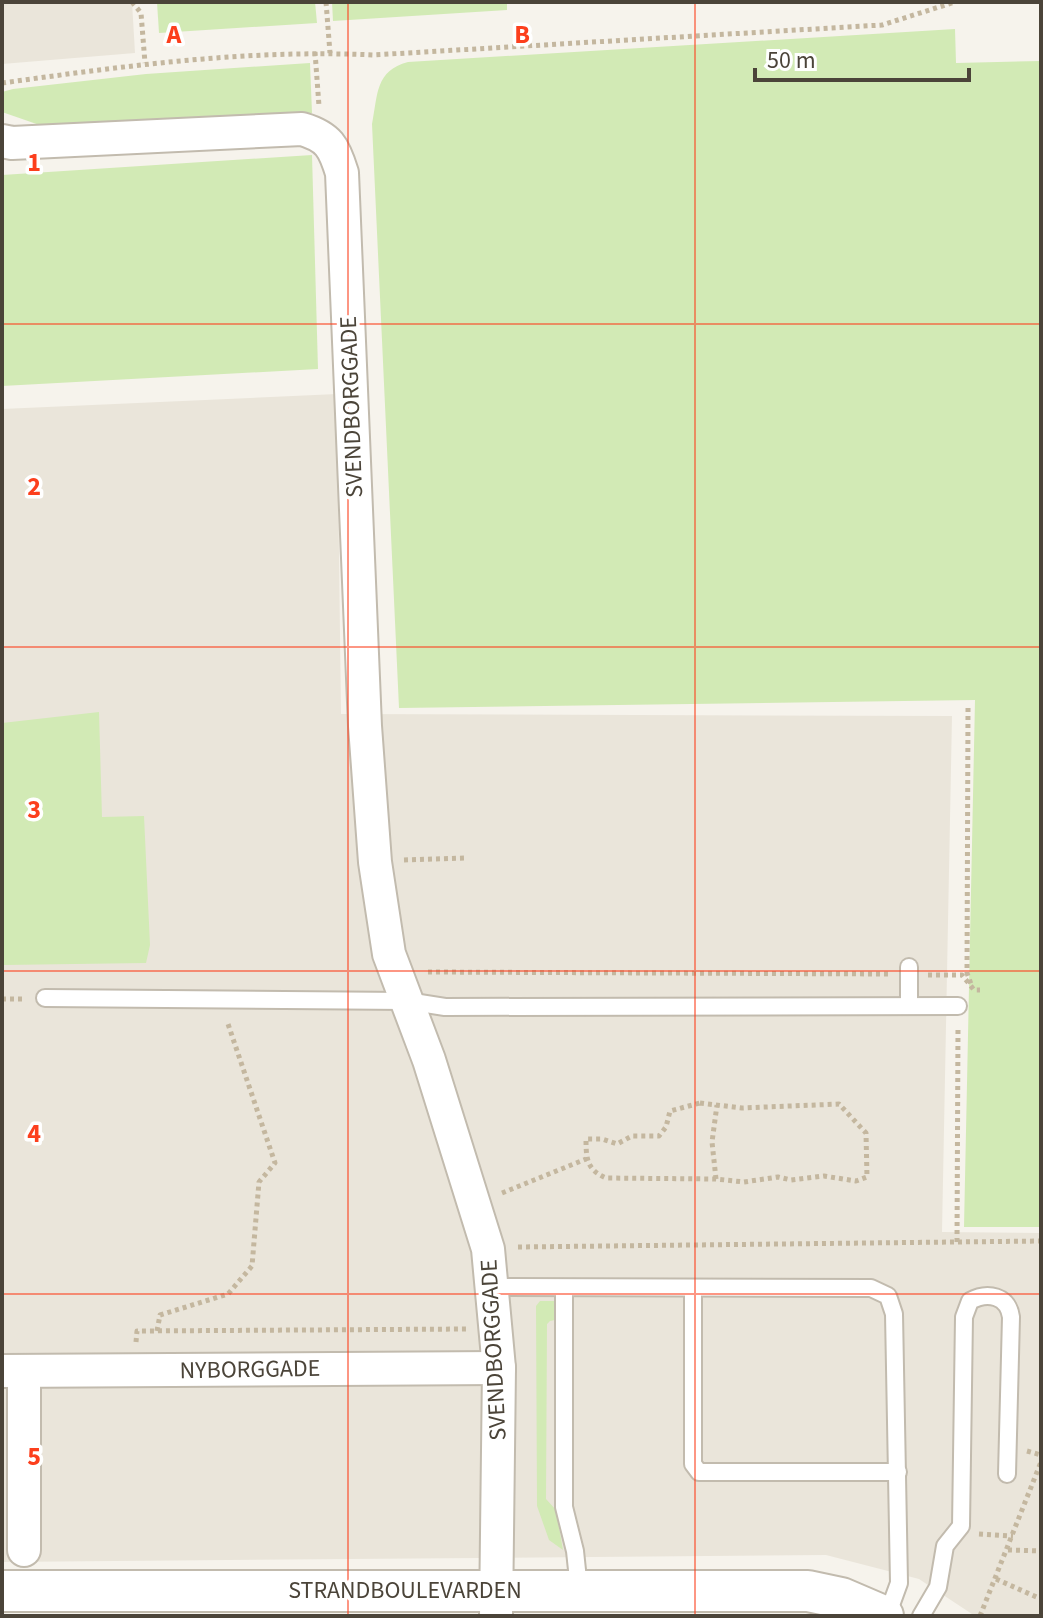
<svg xmlns="http://www.w3.org/2000/svg" width="1043" height="1618" viewBox="0 0 1043 1618" font-family="'Source Sans 3',sans-serif">
<style>
.residential{fill:#eae5da}
.green{fill:#d2eab5}
.lines{fill:none;stroke-linecap:round;stroke-linejoin:round}
.service-casing{stroke:#c2bbae;stroke-width:20}
.minor-casing{stroke:#c2bbae;stroke-width:36}
.tertiary-casing{stroke:#c2bbae;stroke-width:44}
.path{stroke:#c4b79f;stroke-width:5;stroke-dasharray:4 4;stroke-linecap:butt}
.service{stroke:#fff;stroke-width:16}
.minor{stroke:#fff;stroke-width:32}
.tertiary{stroke:#fff;stroke-width:40}
.grid{fill:none;stroke:#fc3f1d;stroke-width:2;stroke-opacity:0.55}
.labels{text-anchor:middle;stroke-width:7;stroke-linejoin:round;paint-order:stroke}
.street-label{font-size:24px;fill:#4b4439;stroke:#fff}
.grid-label{font-size:26px;text-anchor:middle;font-weight:bold;fill:#fc3f1d;stroke:#fff;stroke-width:7;stroke-linejoin:round;paint-order:stroke}
</style>
<rect width="100%" height="100%" fill="#f6f3ec"/>
<!-- residential -->
<g class="residential">
<polygon points="2,2 132,2 135,53 2,64"/>
<polygon points="337,394 341,714 952,716 942,1232 1041,1233 1041,1616 975,1616 919,1579 826,1555 2,1562 2,409"/>
</g>
<!-- green -->
<g class="green">
<polygon points="157,2 315,2 317,23 159,33"/>
<polygon points="332,2 507,2 507,10 333,21"/>
<path d="M955 29 956 63 1041 61V1227H964L975 700 399 708 372 124C378 94 375 71 408 62Z"/>
<polygon points="310,63 312,113 199,123 51,129 2,112 2,92 13,89 146,74"/>
<polygon points="312,155 318,369 2,386 2,175"/>
<polygon points="99,712 102,817 144,816 150,945 146,963 4,965 2,723"/>
<polygon points="540,1301 555,1301 555,1320 550,1321 547,1324 546,1499 556,1510 563,1550 549,1540 537,1506 536,1306"/>
</g>
<g class="lines">
<!-- service casing -->
<g class="service-casing">
<g id="service">
<polyline points="909,967 909,1006"/>
<polyline points="45,998 407,1001 445,1007 958,1006"/>
<polyline points="492,1287 871,1288 888,1296 894,1314 899,1583 887,1616"/>
<polyline points="564,1288 564,1507 575,1551 579,1589"/>
<polyline points="693,1288 693,1464 699,1472 898,1472"/>
<path d="M921 1616 938 1587 945 1546 961 1526 964 1317 970 1301C988 1291 1008 1296 1011 1317L1007 1474"/>
</g>
</g>
<!-- minor casing -->
<g class="minor-casing">
<g id="minor">
<path d="M2 141 12 143 302 129C329 137 334 147 342 173L365 726 375 862 389 954 429 1060 488 1249 499 1368 496 1616"/>
<polyline points="2,1371 499,1368"/>
<polyline points="24,1550 24,1371"/>
</g>
</g>
<!-- tertiary casing -->
<g class="tertiary-casing">
<polyline id="tertiary" points="2,1591 808,1591 841,1598 883,1616"/>
</g>
<!-- path -->
<g class="path">
<polyline points="132,2 141,13 145,63"/>
<polyline points="326,2 330,53"/>
<polyline points="315,52 319,106"/>
<path d="M2 83C125 66 248 49 373 55L882 25 955 2"/>
<polyline points="968,708 967,973 971,984"/>
<polyline points="404,860 467,858"/>
<polyline points="428,972 890,974"/>
<polyline points="928,975 962,975 974,990 980,990"/>
<polyline points="2,999 25,999"/>
<path d="M700 1103 742 1108 839 1104 866 1133 867 1177 856 1181 824 1176 791 1180 778 1177 744 1182 716 1179 606 1178C587 1170 586 1159 586 1139H602L617 1144 632 1136H659L666 1127 670 1111Z"/>
<polyline points="716,1179 712,1142 717,1105"/>
<polyline points="502,1193 586,1159"/>
<polyline points="957,1242 958,1027"/>
<polyline points="518,1247 1041,1241"/>
<polyline points="157,1331 160,1315 228,1294 252,1266 259,1182 275,1163 227,1021"/>
<polyline points="136,1342 137,1331 467,1329"/>
<polyline points="1027,1451 1041,1455"/>
<polyline points="979,1534 1013,1536"/>
<polyline points="1008,1550 1041,1551"/>
<polyline points="996,1579 1041,1599"/>
<polyline points="980,1616 1041,1462"/>
</g>
<!-- service -->
<use href="#service" class="service"/>
<!-- minor -->
<use href="#minor" class="minor"/>
<!-- tertiary -->
<use href="#tertiary" class="tertiary"/>
</g>
<!-- grid -->
<path class="grid" d="M348 2V1616M695 2V1616M2 324H1041M2 647H1041M2 971H1041M2 1294H1041"/>
<g class="labels">
<!-- street labels -->
<g class="street-label">
<text transform="translate(351 407) rotate(-92)" y="8">SVENDBORGGADE</text>
<text transform="translate(493 1350) rotate(-93)" y="8">SVENDBORGGADE</text>
<text transform="translate(250 1369) rotate(-1)" y="8">NYBORGGADE</text>
<text x="405" y="1598">STRANDBOULEVARDEN</text>
</g>
</g>
<g class="grid-label">
<text x="174" y="43">A</text>
<text x="522" y="43">B</text>
<text x="34" y="171">1</text>
<text x="34" y="495">2</text>
<text x="34" y="818">3</text>
<text x="34" y="1142">4</text>
<text x="34" y="1465">5</text>
</g>
<!-- border -->
<rect width="1043" height="1618" fill="none" stroke="#4b4439" stroke-width="8"/>
<!-- scale -->
<path d="M755 68v12h214v-12" fill="none" stroke="#4b4439" stroke-width="4"/>
<text x="767" y="68" font-size="24" fill="#4b4439" stroke="#ffffff" stroke-width="6" paint-order="stroke">50 m</text>
</svg>
